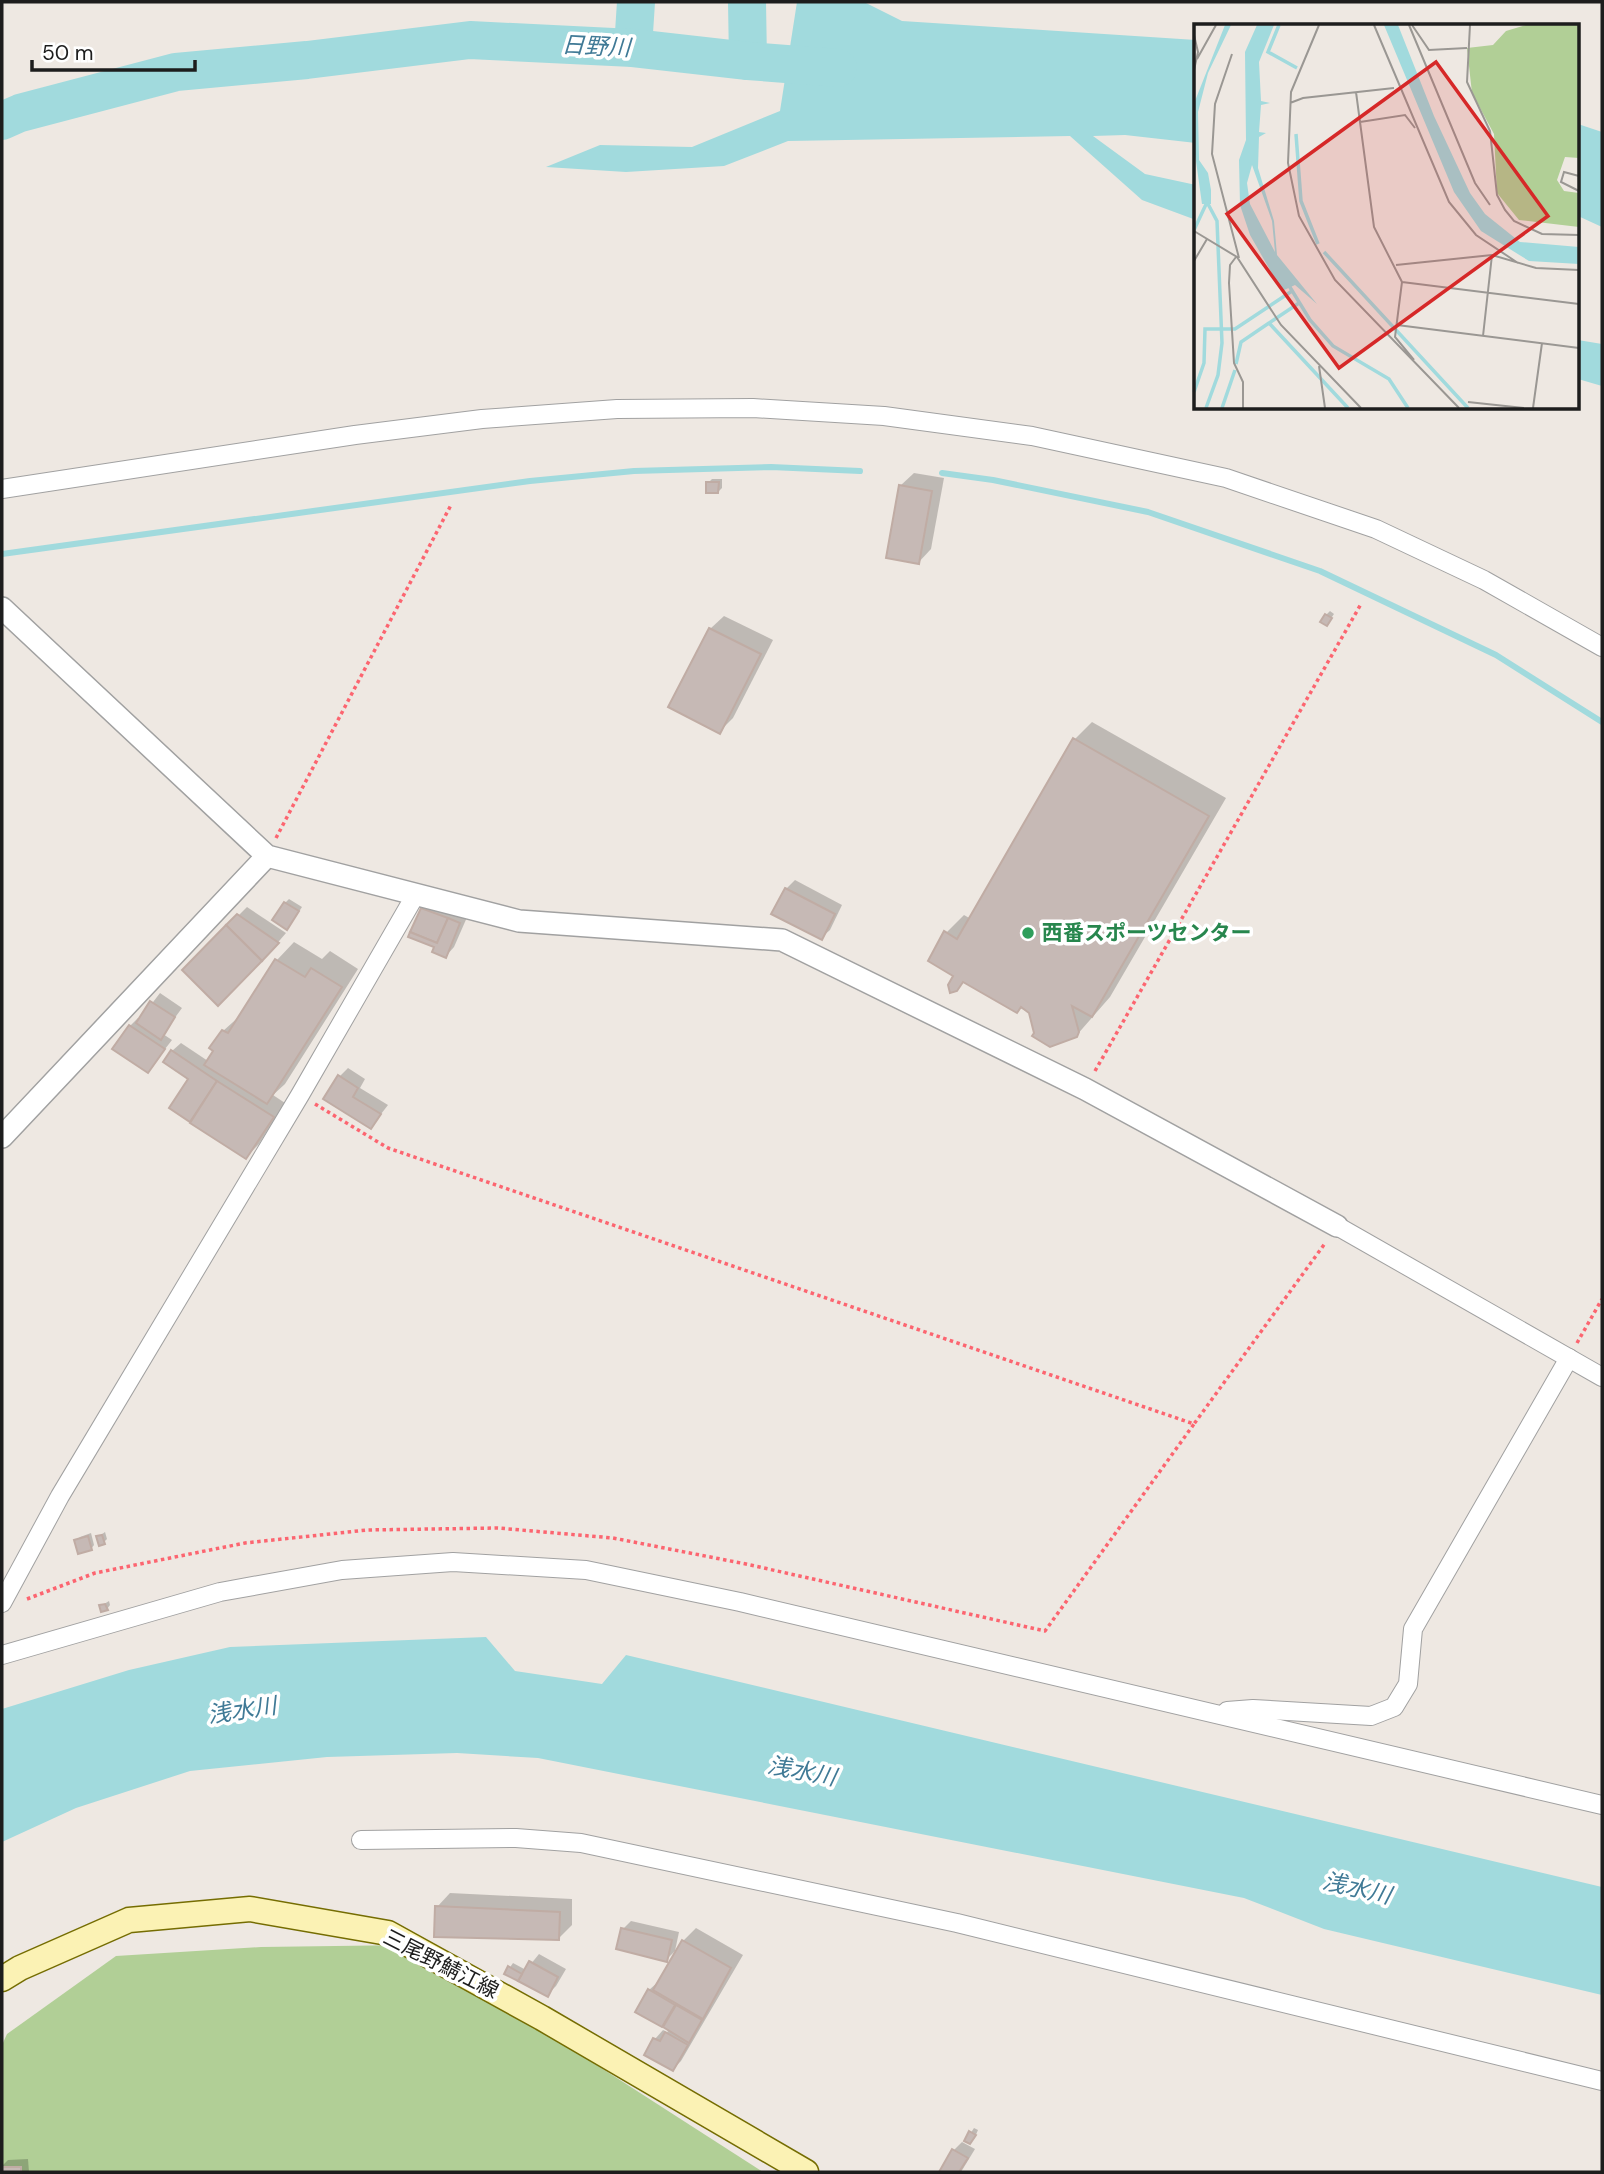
<svg xmlns="http://www.w3.org/2000/svg" width="1604" height="2174" viewBox="0 0 1604 2174" font-family="'DM Sans','Noto Sans JP',sans-serif">
<style>
.forest{fill:#b1cf96}
.water{fill:#a1dadd}
.shadow{fill:#0003}
.lines{fill:none;stroke-linecap:round;stroke-linejoin:round}
.stream{stroke:#a1dadd;stroke-width:6}
.river{stroke:#a1dadd;stroke-width:38}
.building{fill:#c6b9b5;stroke:#c0aca4;stroke-width:2}
.minor-casing{stroke:#a1a1a1;stroke-width:20}
.tertiary-casing{stroke:#a1a1a1;stroke-width:24}
.secondary-casing{stroke:#756d02;stroke-width:27}
.path{stroke:#fc6570;stroke-width:3.5;stroke-dasharray:3.5 3.5;stroke-linecap:butt}
.minor{stroke:#fff;stroke-width:18}
.tertiary{stroke:#fff;stroke-width:21}
.secondary{stroke:#fbf2b4;stroke-width:24}
.leisure-dot{fill:#2e9e5b;stroke:#fff;stroke-width:2.5}
.labels{text-anchor:middle;stroke-width:7;stroke-linejoin:round;paint-order:stroke}
.leisure-label{font-size:21px;font-weight:bold;fill:#27864d;stroke:#fff;text-anchor:start}
.street-label{font-size:21px;fill:#1d1d1d;stroke:#fff}
.water-label{font-size:23px;font-style:italic;fill:#407a96;stroke:#fff}
.inset-river{fill:none;stroke:#a1dadd;stroke-width:3.5}
.inset-road{fill:none;stroke:#9a9793;stroke-width:2}
.view{fill:#d62828;fill-opacity:0.15;stroke:#d62828;stroke-width:3.5}
.inset-edge{fill:none;stroke:#1d1d1d;stroke-width:3.5}
</style>
<rect width="100%" height="100%" fill="#eee8e2"/>
<!-- forest -->
<polygon class="forest" points="410,1945 763,2172 2,2172 2,2045 7,2034 116,1956 261,1947"/>
<!-- water -->
<g class="water">
<polygon points="797,2 864,2 902,21 1196,40 1196,143 1125,135 1093,136 1145,174 1196,185 1196,220 1142,200 1070,136 788,141 724,166 626,172 546,167 600,145 692,147 780,111"/>
<polygon points="1578,124 1602,132 1602,227 1578,216"/>
<polygon points="1578,340 1602,344 1602,386 1578,379"/>
<polygon points="486,1637 515,1671 602,1684 626,1655 1602,1887 1602,1995 1324,1929 1244,1898 538,1758 457,1753 327,1757 190,1771 76,1808 2,1842 2,1709 129,1670 230,1647"/>
</g>
<!-- shadow -->
<g class="shadow">
<polygon points="914,473 944,478 931,549 918,563 900,486"/>
<polygon points="712,479 722,479 722,488 718,492 708,483"/>
<polygon points="1330,611 1334,614 1327,624 1326,615"/>
<polygon points="724,616 773,640 733,718 720,731 710,629"/>
<polygon points="1092,722 1226,798 1110,997 1076,1036 956,976 946,933 964,915 971,919 1075,739"/>
<polygon points="795,880 842,905 830,930 821,938 786,889"/>
<polygon points="289,899 302,907 291,924 285,903"/>
<polygon points="431,900 468,915 454,947 446,956 436,946 422,909"/>
<polygon points="247,907 286,933 274,947 184,970"/>
<polygon points="294,942 322,959 330,951 358,969 285,1084 273,1095 285,1103 259,1144 246,1157 196,1114 189,1120 191,1079 172,1051 181,1043 208,1061 223,1031 242,1014 277,960"/>
<polygon points="160,993 182,1008 163,1034 172,1040 148,1071 130,1026 138,1018 140,1019"/>
<polygon points="348,1068 365,1079 360,1088 388,1105 371,1127 339,1077"/>
<polygon points="105,1532 107,1539 104,1542 98,1537"/>
<polygon points="91,1533 94,1545 91,1549 76,1541 80,1537"/>
<polygon points="109,1601 110,1605 107,1609 101,1606"/>
<polygon points="450,1893 572,1899 572,1925 558,1939 437,1907"/>
<polygon points="631,1921 679,1932 675,1951 666,1960 623,1929"/>
<polygon points="696,1928 743,1955 681,2061 673,2069 646,2054 655,2039 663,2030 667,2032 670,2030 637,2011 649,1990 658,1982 660,1983 683,1941"/>
<polygon points="539,1954 566,1969 556,1986 547,1995 506,1973 513,1963 526,1970"/>
<polygon points="974,2128 978,2130 974,2139 966,2140"/>
<polygon points="962,2142 975,2149 961,2172 941,2172 954,2150"/>
<polygon points="28,2159 29,2172 2,2172 2,2166 8,2160"/>
</g>
<g class="lines">
<!-- stream -->
<g class="stream">
<polyline points="942,473 993,480 1148,512 1320,571 1496,655 1602,722"/>
<polyline points="2,554 530,481 634,471 771,467 860,471"/>
</g>
<!-- river -->
<g class="river">
<polyline points="747,2 748,61"/>
<polyline points="633,48 636,2"/>
<polyline points="2,121 20,113 176,72 307,60 470,40 633,48 748,61 838,68"/>
</g>
</g>
<!-- building -->
<g class="building">
<polygon points="706,482 719,482 718,493 706,493"/>
<polygon points="899,485 932,491 919,564 886,558"/>
<polygon points="1325,614 1332,618 1327,626 1320,622"/>
<polygon points="709,628 761,654 720,734 668,707"/>
<polygon points="1073,738 1209,816 1092,1017 1072,1006 1079,1032 1077,1037 1050,1047 1032,1036 1034,1033 1029,1013 1021,1007 1017,1013 963,982 957,991 950,993 948,985 953,976 928,961 944,931 957,939"/>
<polygon points="785,888 835,914 822,940 771,914"/>
<polygon points="284,902 299,911 287,930 272,920"/>
<polygon points="421,908 448,918 437,943 410,932"/>
<polygon points="237,914 279,943 262,961 226,925"/>
<polygon points="448,918 460,923 446,958 432,952 434,947 408,937 410,932 437,943"/>
<polygon points="226,925 262,961 218,1006 182,970"/>
<polygon points="275,959 305,977 311,968 342,987 267,1104 204,1065 213,1051 209,1048 222,1030 228,1033"/>
<polygon points="150,1001 175,1017 161,1040 136,1023"/>
<polygon points="129,1025 165,1049 148,1073 112,1049"/>
<polygon points="171,1050 217,1081 190,1122 169,1108 188,1079 163,1062"/>
<polygon points="338,1075 358,1088 353,1097 381,1114 371,1129 323,1099"/>
<polygon points="217,1081 274,1117 246,1159 190,1123"/>
<polygon points="102,1535 105,1544 99,1546 96,1536"/>
<polygon points="88,1536 92,1550 78,1554 74,1540"/>
<polygon points="105,1604 108,1610 101,1612 99,1605"/>
<polygon points="435,1906 560,1912 559,1940 434,1937"/>
<polygon points="621,1928 672,1940 667,1962 616,1949"/>
<polygon points="682,1940 731,1968 703,2019 653,1990"/>
<polygon points="529,1961 558,1977 548,1997 518,1981"/>
<polygon points="508,1966 522,1974 518,1981 504,1974"/>
<polygon points="648,1989 675,2005 662,2027 635,2012"/>
<polygon points="676,2005 702,2020 689,2043 663,2027"/>
<polygon points="665,2032 688,2045 673,2071 644,2055 653,2038 660,2041"/>
<polygon points="969,2131 976,2135 970,2144 964,2141"/>
<polygon points="952,2149 968,2158 959,2172 939,2172"/>
<rect x="2" y="2167" width="19" height="5"/>
</g>
<g class="lines">
<!-- minor casing -->
<g class="minor-casing">
<g id="minor">
<polyline points="2,489 355,435 482,419 617,409 753,408 884,416 1032,436 1226,478 1376,529 1484,580 1602,647"/>
<polyline points="1337,1226 1602,1377"/>
<polyline points="2,1603 60,1496 300,1095 416,894"/>
<polyline points="2,1655 220,1592 342,1570 453,1562 586,1570 740,1602 1602,1805"/>
<polyline points="1227,1711 1253,1709 1371,1716 1394,1707 1408,1684 1413,1629 1569,1358"/>
<polyline points="361,1840 516,1838 581,1843 957,1923 1602,2081"/>
</g>
</g>
<!-- tertiary casing -->
<g class="tertiary-casing">
<g id="tertiary">
<polyline points="2,608 267,856 519,921 782,940 1085,1089 1337,1226"/>
<polyline points="2,1137 267,856"/>
</g>
</g>
<!-- secondary casing -->
<g class="secondary-casing">
<polyline id="secondary" points="2,1979 20,1968 129,1920 250,1909 388,1933 542,2018 806,2172"/>
</g>
<!-- path -->
<g class="path">
<polyline points="276,838 451,505"/>
<polyline points="1095,1071 1361,604"/>
<polyline points="315,1104 388,1148 1194,1424 1326,1242"/>
<polyline points="1577,1343 1602,1299"/>
<polyline points="27,1599 95,1573 245,1543 367,1530 498,1528 613,1538 746,1564 1045,1631 1194,1424"/>
</g>
<!-- minor -->
<use href="#minor" class="minor"/>
<!-- tertiary -->
<use href="#tertiary" class="tertiary"/>
<!-- secondary -->
<use href="#secondary" class="secondary"/>
</g>
<!-- markers -->
<circle class="leisure-dot" cx="1028" cy="933" r="7"/>
<g class="labels">
<!-- leisure labels -->
<g class="leisure-label">
<text x="1042" y="940">西番スポーツセンター</text>
</g>
<!-- street labels -->
<g class="street-label">
<text transform="translate(441 1964) rotate(27)" y="7">三尾野鯖江線</text>
</g>
<!-- water labels -->
<g class="water-label">
<text transform="translate(596 46) rotate(3)" y="8">日野川</text>
<text transform="translate(242 1710) rotate(-8)" y="8">浅水川</text>
<text transform="translate(802 1771) rotate(11)" y="8">浅水川</text>
<text transform="translate(1357 1888) rotate(13)" y="8">浅水川</text>
</g>
</g>
<!-- overview -->
<g transform="translate(1194 24)">
<rect width="385" height="385" fill="#eee8e2"/>
<path d="M332 1H385V134L371 133 363 156 370 167 385 169V203L325 196 303 169 300 110 278 69 273 24 299 21 312 7Z" fill="#b1cf96"/>
<path d="M31 1H37L14 49 4 88 5 136 14 149 17 166V180H8L0 123 1 77ZM63 1H80L65 38 67 77 76 79 67 81 65 108 72 109 65 113 64 144 80 197 83 231 123 280 101 261 88 267 56 211 46 181 45 136 52 116 51 28ZM58 141 78 197 81 228 56 180 53 159ZM190 1H204L240 92 276 169 291 190 326 218 385 223V240L335 237 287 207 260 168Z" fill="#a1dadd" fill-rule="evenodd"/>
<path class="inset-river" d="M85 1 74 28 103 44M102 110 107 177 124 220M0 206 14 176M130 228 274 384M94 260 116 296 139 322 195 355 214 384M105 279 75 299 154 384M42 340 47 318 75 299M0 368 10 339 11 305H41L98 267M12 384 24 351 28 319 23 197 14 180M28 384 41 346"/>
<path class="inset-road" d="M125 1 97 68 94 139 105 192 141 256 265 384M180 1 255 178 282 211 324 239M215 1 281 159 296 181M218 1 235 26 273 24M276 1 273 58 296 107 303 171 311 186 320 197 348 210 385 211M0 11 4 28 0 46M38 30 21 80 18 130 45 234M3 35 22 1M162 68 180 203 208 258 201 313 220 336M96 79 109 74 200 64M166 98 211 91 221 104M385 152 370 148 367 158 385 167M0 207 43 233 87 301 167 384M42 233 36 241 35 259 40 339 49 358V384M0 237 13 215M202 241 298 231 342 244 385 246M208 258 385 280M203 301 385 324M289 312 298 231M125 342 131 384M274 378 330 384M339 384 348 319"/>
<path class="view" d="M242 38 354 192 145 344 33 190Z"/>
<rect width="385" height="385" class="inset-edge"/>
</g>
<!-- border -->
<rect width="1604" height="2174" fill="none" stroke="#1d1d1d" stroke-width="7"/>
<!-- scale -->
<path d="M32 60v10h163v-10" fill="none" stroke="#1d1d1d" stroke-width="3.5"/>
<text x="42" y="60" font-size="21" fill="#1d1d1d" stroke="#ffffff" stroke-width="5" paint-order="stroke">50 m</text>
</svg>
